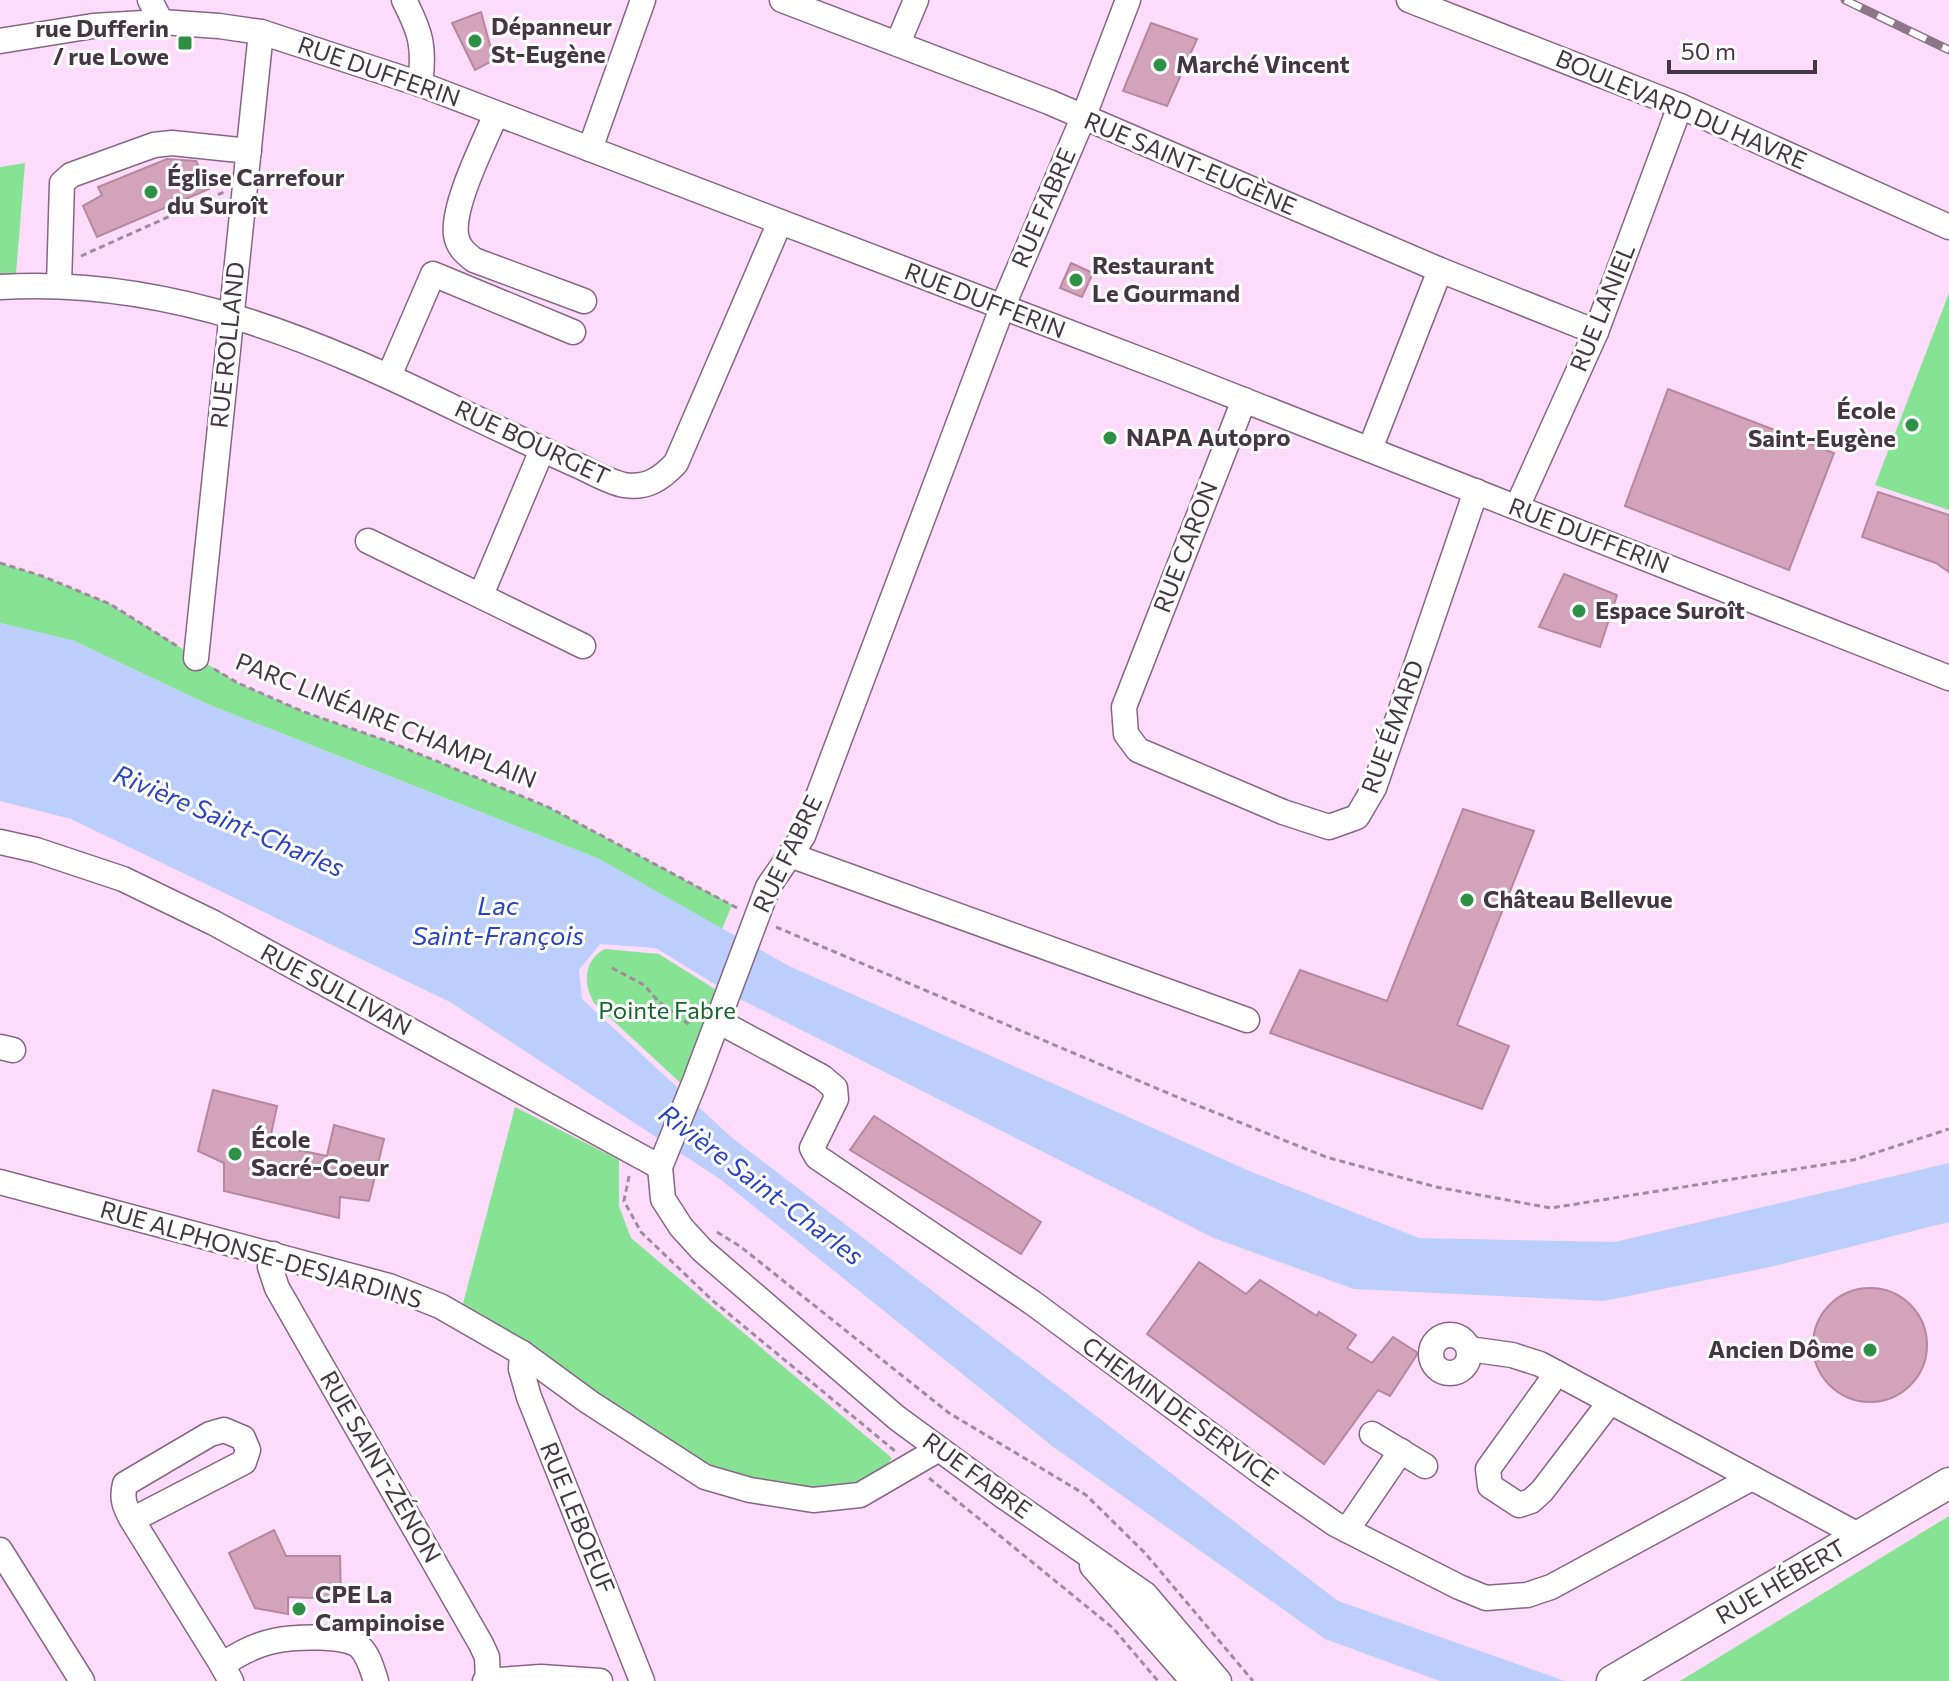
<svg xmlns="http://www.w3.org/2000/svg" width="1949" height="1681" viewBox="0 0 1949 1681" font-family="Commissioner,sans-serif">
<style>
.green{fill:#86e394}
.water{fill:#bbcefc}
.building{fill:#d3a3ba;stroke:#b6879e;stroke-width:2}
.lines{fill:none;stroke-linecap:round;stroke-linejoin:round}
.minor-casing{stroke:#886586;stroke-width:27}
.major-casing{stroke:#886586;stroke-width:33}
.path{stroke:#a18aa0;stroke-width:3;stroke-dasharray:6 4;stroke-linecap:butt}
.minor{stroke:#fff;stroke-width:24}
.major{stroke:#fff;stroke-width:30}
.rail-casing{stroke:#8b7589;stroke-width:9}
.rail{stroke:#fff;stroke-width:6;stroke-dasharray:18;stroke-linecap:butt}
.poi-dot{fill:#2d9044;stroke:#fff;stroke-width:3}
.labels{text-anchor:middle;stroke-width:6;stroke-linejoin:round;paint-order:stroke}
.poi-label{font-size:24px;font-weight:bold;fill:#453644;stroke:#fff;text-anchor:start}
.street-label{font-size:24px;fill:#453644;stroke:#fff}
.park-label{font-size:24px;fill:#15662b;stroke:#fff}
.water-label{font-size:26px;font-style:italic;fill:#2943c2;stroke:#fff}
</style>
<rect width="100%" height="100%" fill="#fcdcfa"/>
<!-- green -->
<g class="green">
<polygon points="25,163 16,274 0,275 0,167"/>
<polygon points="1949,293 1949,510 1875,485"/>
<polygon points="0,563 42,576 110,604 238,683 304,712 390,742 548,807 732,905 722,929 599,859 207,704 74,641 0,623"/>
<path d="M605 949 659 954 721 993 686 1088 594 1003C583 984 583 960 605 949Z"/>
<polygon points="515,1107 619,1160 619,1206 631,1238 892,1458 880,1475 839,1491 791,1491 721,1473 648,1431 462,1307"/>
<polygon points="1949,1516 1949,1681 1680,1681"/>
</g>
<!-- water -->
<polygon class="water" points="0,623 74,641 207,704 599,859 789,966 1254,1173 1419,1238 1615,1242 1949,1163 1949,1222 1770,1267 1604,1301 1354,1289 1214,1238 734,996 656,948 600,944 579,970 582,999 731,1137 1338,1601 1565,1681 1440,1681 1325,1639 1052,1446 720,1179 450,1002 71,819 0,801"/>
<!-- building -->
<g class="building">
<polygon points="481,12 494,60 475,70 452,23"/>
<polygon points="1151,23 1197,39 1167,106 1123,91"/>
<polygon points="167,159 196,161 209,189 97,237 83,206 102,195 98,187"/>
<polygon points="1071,263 1093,273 1082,297 1060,288"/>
<polygon points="1668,389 1834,453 1789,570 1625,506"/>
<polygon points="1878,492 1949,515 1949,572 1936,563 1862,537"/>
<polygon points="1564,574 1617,595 1600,647 1539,627"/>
<polygon points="1463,809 1534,831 1457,1025 1509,1046 1482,1109 1270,1033 1300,970 1387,1001"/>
<polygon points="213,1090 277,1106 269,1144 327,1156 334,1125 384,1139 369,1201 340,1197 339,1218 224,1191 224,1163 198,1151"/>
<polygon points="874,1116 1041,1222 1021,1254 850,1150"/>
<polygon points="1199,1262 1246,1294 1260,1280 1317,1316 1319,1312 1356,1335 1347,1348 1372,1363 1393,1337 1418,1353 1390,1396 1378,1390 1324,1464 1147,1334"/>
<circle cx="1870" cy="1345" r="57"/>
<polygon points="274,1530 286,1556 340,1556 341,1599 288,1597 288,1614 255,1608 229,1553"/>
</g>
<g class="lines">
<!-- minor casing -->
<g class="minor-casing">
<g id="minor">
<polyline points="150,0 161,22"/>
<path d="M404 0C421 33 425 47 420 84"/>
<polyline points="782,0 1049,102 1440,270 1596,332"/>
<polyline points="1128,0 1083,118 1002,308 803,836 768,887 695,1081 660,1167 663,1199 681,1227 702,1250 897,1418 1006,1498 1145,1594 1219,1681"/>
<polyline points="1409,0 1680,106 1949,227"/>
<polyline points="0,41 93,26 161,22 219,26 261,32 420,84 1165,369 1949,678"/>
<polyline points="898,43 916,0"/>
<path d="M496 114C484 143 452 205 456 235 458 247 465 253 474 260L584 301"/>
<polyline points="590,149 643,0"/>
<polyline points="59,285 62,183 71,175 154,145 172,143 249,151"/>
<path d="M0 287C170 277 314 339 463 412 502 430 540 449 579 466 592 472 609 482 624 485 647 489 662 478 676 463L780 222"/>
<polyline points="389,376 433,274 573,332"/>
<polyline points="1244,400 1124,707 1126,734 1138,750 1283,812 1329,827 1357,817 1374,788 1476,491"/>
<polyline points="1370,449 1440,270"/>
<polyline points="1517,507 1596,332 1680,106"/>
<polyline points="368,541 583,646"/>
<polyline points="481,595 542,450"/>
<polyline points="196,658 261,32"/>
<polyline points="0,842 36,850 123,879 214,923 660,1167"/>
<polyline points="790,855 1247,1020"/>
<polyline points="718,1021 822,1077 835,1088 836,1099 812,1148 817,1157 1033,1303 1266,1476 1335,1524 1459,1587 1486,1598 1527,1595 1551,1587 1752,1478"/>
<polyline points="0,1047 13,1050"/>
<polyline points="0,1182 389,1286 440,1306 522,1353 589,1402 705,1477 750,1490 813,1500 860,1495 939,1449"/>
<polyline points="273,1254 270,1267 277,1288 481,1644 487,1657 488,1681"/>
<circle cx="1450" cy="1354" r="19"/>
<polyline points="1469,1349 1512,1355 1540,1364 1860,1536"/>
<polyline points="522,1353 521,1369 529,1397 642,1681"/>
<polyline points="1557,1373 1488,1469 1490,1486 1519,1505 1531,1501 1542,1491 1610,1402"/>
<polyline points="1372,1434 1425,1466"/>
<path d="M132 1520 244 1462 248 1450 243 1438 224 1430 210 1434 125 1484C121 1499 125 1507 132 1520L222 1665 231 1681"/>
<polyline points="1347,1530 1401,1451"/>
<polyline points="0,1550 82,1681"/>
<polyline points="1092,1566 1193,1681"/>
<path d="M222 1665C238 1654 254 1645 274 1641 292 1637 347 1634 360 1647 369 1656 372 1669 376 1681"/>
<polyline points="485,1681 541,1677 600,1681"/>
</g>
</g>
<!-- major casing -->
<g class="major-casing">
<polyline id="major" points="1612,1681 1949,1483"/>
</g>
<!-- path -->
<g class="path">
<polyline points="81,256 224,192"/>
<polyline points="0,563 42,576 110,604 177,646"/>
<polyline points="214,669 238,683 304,712 390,742 548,807 737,908"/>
<polyline points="776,927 1189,1102 1326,1157 1436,1187 1551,1208 1853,1160 1949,1129"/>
<polyline points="612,968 644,985 658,1001 691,1026"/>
<polyline points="629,1176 624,1201 641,1232 712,1300 895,1451"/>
<polyline points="717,1232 741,1247 949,1413 1086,1495 1145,1553 1253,1681"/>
<polyline points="929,1478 1113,1628 1158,1681"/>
</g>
<!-- minor -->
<use href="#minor" class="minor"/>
<!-- major -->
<use href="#major" class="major"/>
<!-- rail casing -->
<g class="rail-casing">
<polyline id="rail" points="1845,0 1949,50"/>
</g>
<!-- rail -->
<use href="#rail" class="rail"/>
</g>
<!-- markers -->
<g class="poi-dot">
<circle cx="475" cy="41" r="8"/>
<rect x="177" y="35" width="16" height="16" rx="4"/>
<circle cx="1160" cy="65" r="8"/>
<circle cx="151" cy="192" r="8"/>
<circle cx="1076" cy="280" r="8"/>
<circle cx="1912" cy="425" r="8"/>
<circle cx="1110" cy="438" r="8"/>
<circle cx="1579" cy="611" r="8"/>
<circle cx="1467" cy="900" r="8"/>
<circle cx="235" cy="1154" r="8"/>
<circle cx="1870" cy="1350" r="8"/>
<circle cx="299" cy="1609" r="8"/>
</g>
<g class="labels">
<!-- poi labels -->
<g class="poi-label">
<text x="491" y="35">Dépanneur<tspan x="491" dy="28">St-Eugène</tspan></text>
<text x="169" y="37" text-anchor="end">rue Dufferin<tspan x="169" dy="28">/ rue Lowe</tspan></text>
<text x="1176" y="73">Marché Vincent</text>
<text x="167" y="186">Église Carrefour<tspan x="167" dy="28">du Suroît</tspan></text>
<text x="1092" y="274">Restaurant<tspan x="1092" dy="28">Le Gourmand</tspan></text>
<text x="1896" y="419" text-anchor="end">École<tspan x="1896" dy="28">Saint-Eugène</tspan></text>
<text x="1126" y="446">NAPA Autopro</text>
<text x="1595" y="619">Espace Suroît</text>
<text x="1483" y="908">Château Bellevue</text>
<text x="251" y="1148">École<tspan x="251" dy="28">Sacré-Coeur</tspan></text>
<text x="1854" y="1358" text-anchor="end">Ancien Dôme</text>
<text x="315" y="1603">CPE La<tspan x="315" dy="28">Campinoise</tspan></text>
</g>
<!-- street labels -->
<g class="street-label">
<text transform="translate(379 72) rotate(19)" y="8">RUE DUFFERIN</text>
<text transform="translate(1681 110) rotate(23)" y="8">BOULEVARD DU HAVRE</text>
<text transform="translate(1190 164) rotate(23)" y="8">RUE SAINT-EUGÈNE</text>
<text transform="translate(1044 208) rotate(-67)" y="8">RUE FABRE</text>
<text transform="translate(985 301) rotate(21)" y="8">RUE DUFFERIN</text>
<text transform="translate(1603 308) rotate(-68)" y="8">RUE LANIEL</text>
<text transform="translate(228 345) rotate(-84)" y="8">RUE ROLLAND</text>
<text transform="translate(532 443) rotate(25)" y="8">RUE BOURGET</text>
<text transform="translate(1589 536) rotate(21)" y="8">RUE DUFFERIN</text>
<text transform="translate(1186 547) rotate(-69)" y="8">RUE CARON</text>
<text transform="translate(386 721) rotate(22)" y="8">PARC LINÉAIRE CHAMPLAIN</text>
<text transform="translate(1393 727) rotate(-70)" y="8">RUE ÉMARD</text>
<text transform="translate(788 854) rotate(-64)" y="8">RUE FABRE</text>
<text transform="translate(336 990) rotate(28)" y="8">RUE SULLIVAN</text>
<text transform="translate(261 1255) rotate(16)" y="8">RUE ALPHONSE-DESJARDINS</text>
<text transform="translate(1180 1412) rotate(36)" y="8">CHEMIN DE SERVICE</text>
<text transform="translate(380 1467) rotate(60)" y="8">RUE SAINT-ZÉNON</text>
<text transform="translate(977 1476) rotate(36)" y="8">RUE FABRE</text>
<text transform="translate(577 1518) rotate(68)" y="8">RUE LEBOEUF</text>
<text transform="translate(1781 1582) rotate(-30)" y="8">RUE HÉBERT</text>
</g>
<!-- park labels -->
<g class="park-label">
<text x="667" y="1019">Pointe Fabre</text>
</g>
<!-- water labels -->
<g class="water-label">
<text transform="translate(229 821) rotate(23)" y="9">Rivière Saint-Charles</text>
<text x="498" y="915">Lac<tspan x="498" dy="30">Saint-François</tspan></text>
<text transform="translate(761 1185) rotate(37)" y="9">Rivière Saint-Charles</text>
</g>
</g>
<!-- scale -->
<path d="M1669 60v12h146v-12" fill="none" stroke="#453644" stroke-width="4"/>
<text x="1681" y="60" font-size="24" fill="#453644" stroke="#ffffff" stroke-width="6" paint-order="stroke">50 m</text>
</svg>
